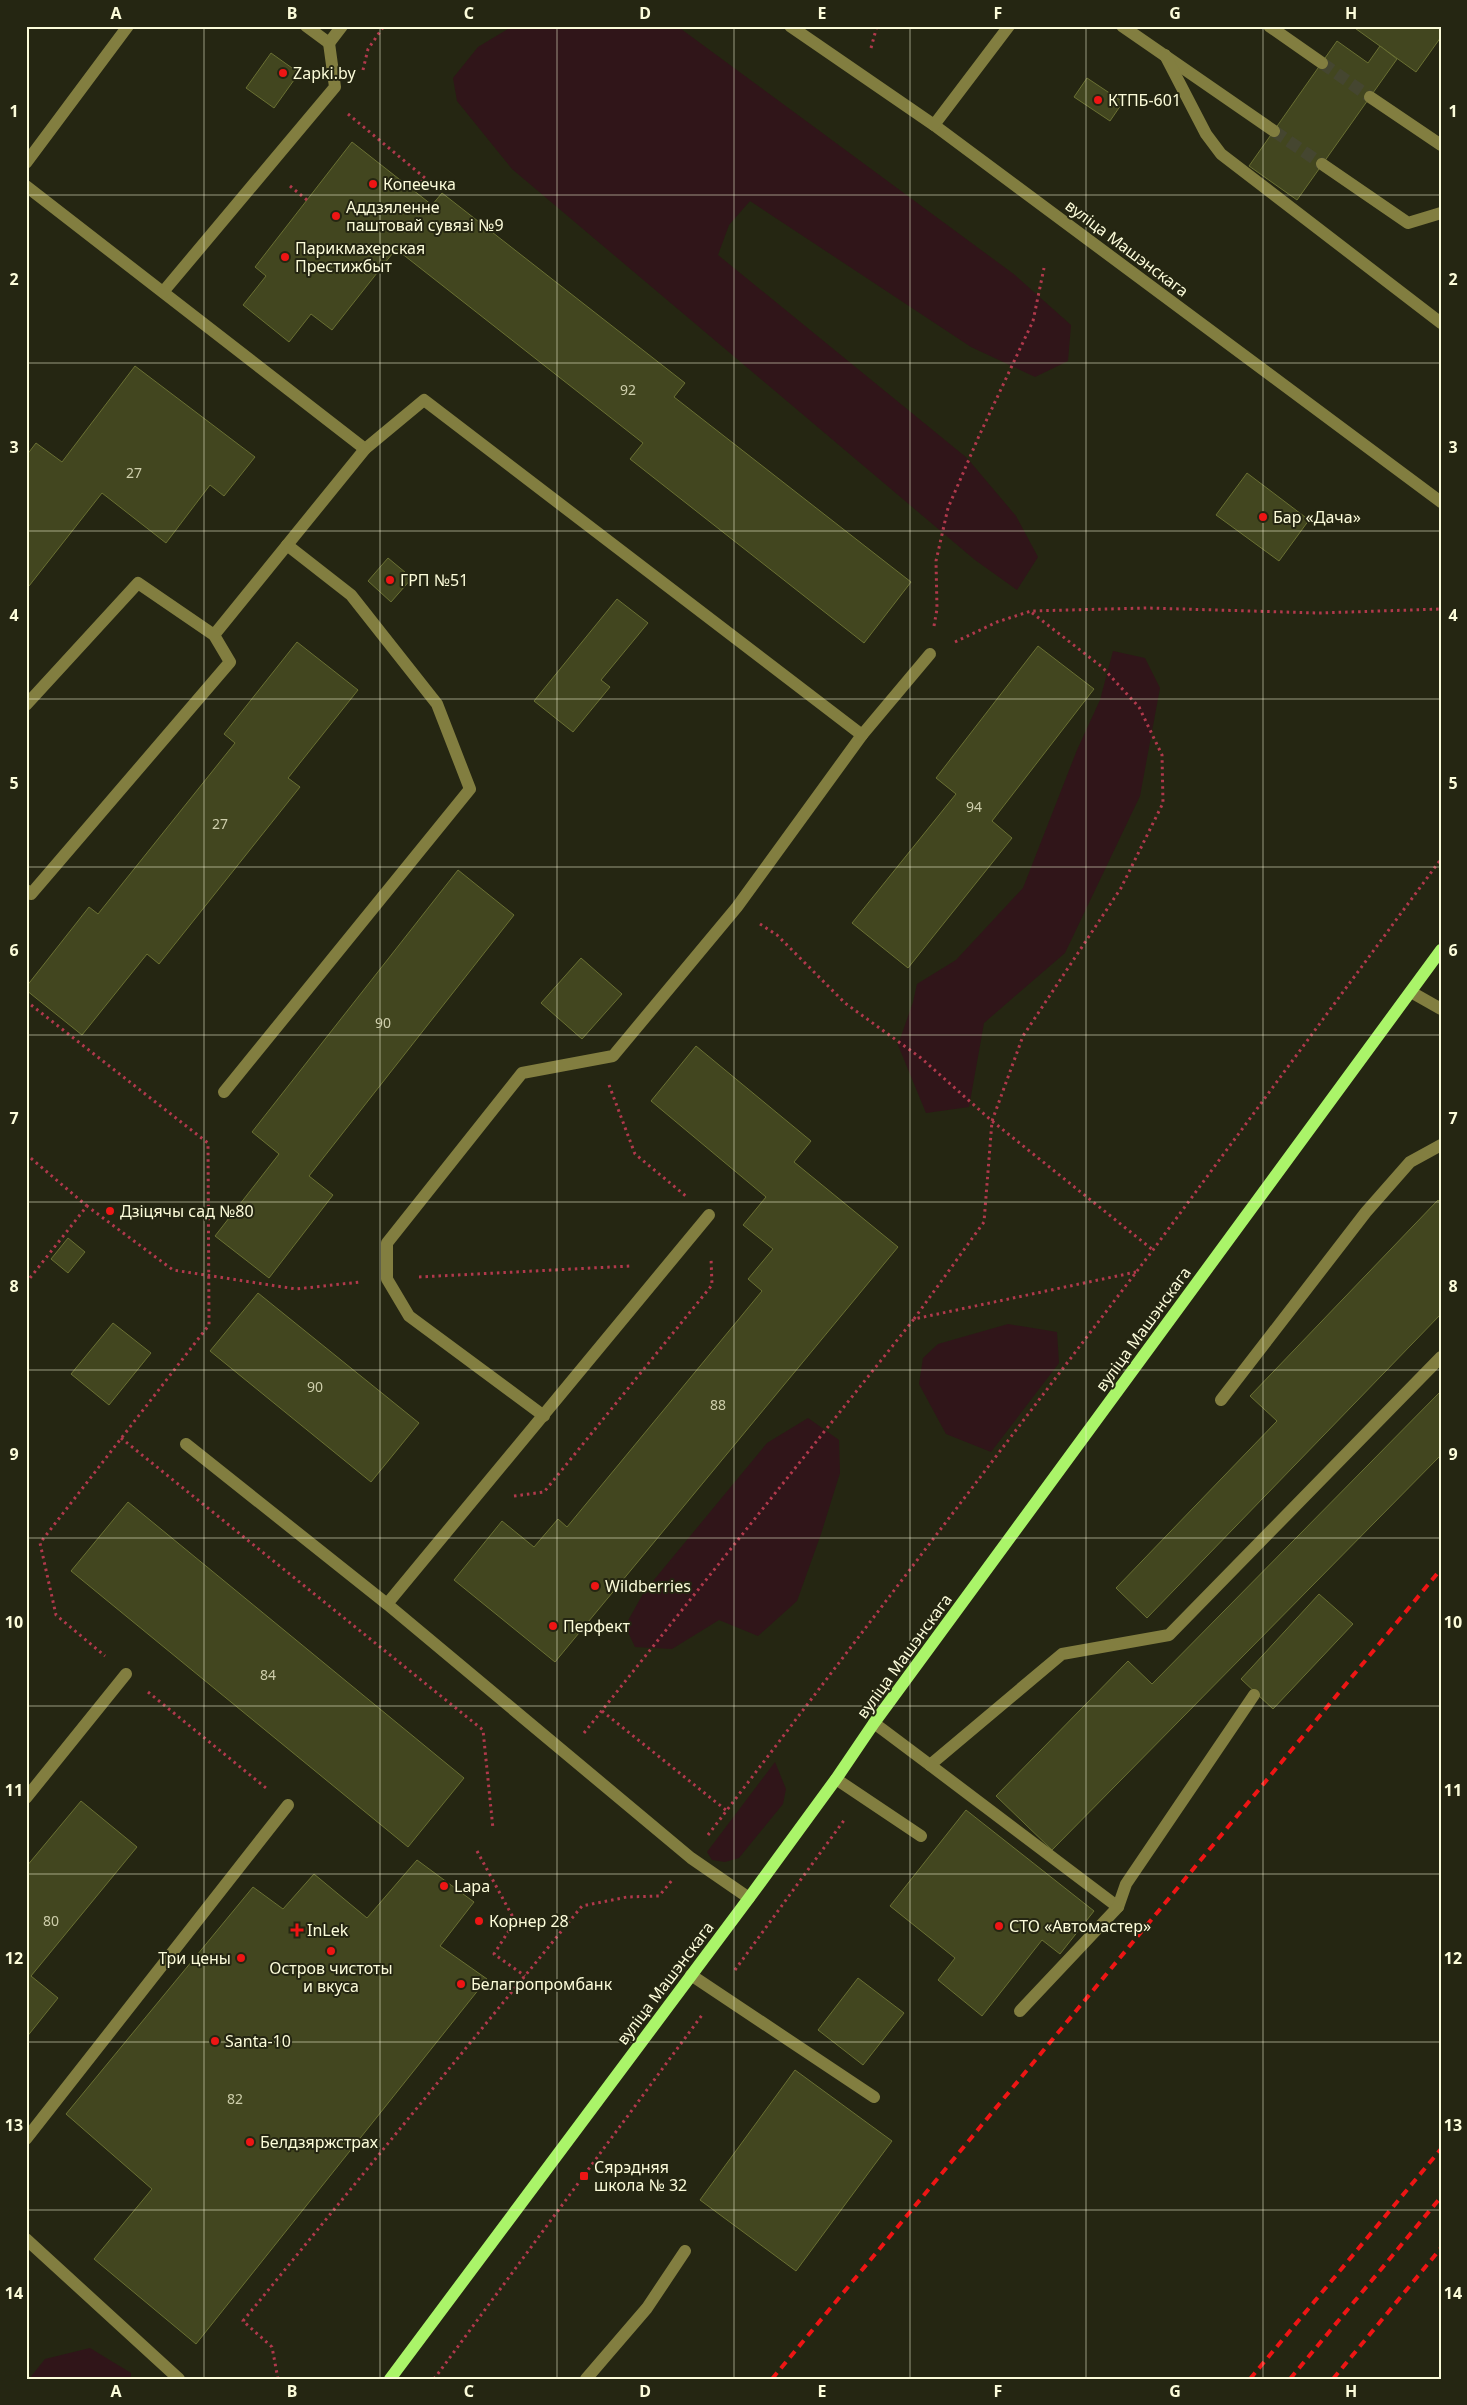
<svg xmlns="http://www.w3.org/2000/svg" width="1467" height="2405" viewBox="0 0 1467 2405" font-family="'Noto Sans',sans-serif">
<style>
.green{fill:#301519}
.building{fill:#42461f;stroke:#6a7033}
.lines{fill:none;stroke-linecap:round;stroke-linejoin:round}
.minor-tunnel{stroke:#454630;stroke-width:12;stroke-dasharray:12 6;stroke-linecap:butt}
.path{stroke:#b1394c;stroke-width:3;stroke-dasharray:2.5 4;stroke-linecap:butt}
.minor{stroke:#827e40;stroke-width:12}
.major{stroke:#aaf469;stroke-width:12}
.rail{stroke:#ee1514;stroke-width:4;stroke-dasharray:8 6;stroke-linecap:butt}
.grid{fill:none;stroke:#fcfcda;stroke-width:1;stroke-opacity:0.55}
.poi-dot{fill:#ee1514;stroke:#252612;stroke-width:2}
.labels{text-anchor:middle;stroke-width:4;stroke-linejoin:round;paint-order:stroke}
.number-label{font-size:14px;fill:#ceceab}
.poi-label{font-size:16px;fill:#fcfcda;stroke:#252612;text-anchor:start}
.street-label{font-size:16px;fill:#fcfcda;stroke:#252612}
.neatline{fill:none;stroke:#fcfcda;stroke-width:2}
.grid-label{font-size:16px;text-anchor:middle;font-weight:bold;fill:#fcfcda}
</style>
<rect width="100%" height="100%" fill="#252612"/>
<!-- green -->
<g class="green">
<polygon points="513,26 677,26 1015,275 1071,325 1068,361 1035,377 971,347 750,201 729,225 718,255 967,458 1016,516 1038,557 1017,590 975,560 512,169 457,101 453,78 478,47"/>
<polygon points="1113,651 1145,658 1160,688 1140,796 1065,953 984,1023 969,1107 926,1113 898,1045 913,1002 917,984 956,960 1023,888 1077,750 1100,700"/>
<polygon points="1008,1324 1057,1332 1059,1363 991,1452 946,1434 919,1384 923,1358 938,1344"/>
<polygon points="808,1418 839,1440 840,1473 821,1534 797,1601 758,1636 719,1620 672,1649 635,1647 625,1626 644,1592 767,1443"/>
<polygon points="775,1762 786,1789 783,1804 739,1858 725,1862 712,1860 707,1852"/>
<polygon points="90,2348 131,2373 131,2379 29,2379 45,2359"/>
</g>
<!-- building -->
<g class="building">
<polygon points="1352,26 1441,26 1441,37 1416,72"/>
<polygon points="1337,41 1368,63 1380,46 1397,59 1297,200 1249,166"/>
<polygon points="271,53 299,73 274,108 246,88"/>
<polygon points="1087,78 1123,102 1110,121 1074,97"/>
<polygon points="352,142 432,205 442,193 685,383 674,397 911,582 864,643 630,459 643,443 396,249 332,330 311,314 289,342 243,305 266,276 255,267"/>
<polygon points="135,366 255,457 224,496 210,485 166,543 102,493 29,586 26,584 26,456 36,443 62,462"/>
<polygon points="1247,473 1309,520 1279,561 1216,515"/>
<polygon points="388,558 412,578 391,602 368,581"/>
<polygon points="617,599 648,623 601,680 610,687 573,732 534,701"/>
<polygon points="297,642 358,690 288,778 300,787 159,964 147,954 82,1035 26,990 26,987 89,907 98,914 235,743 224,734"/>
<polygon points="1038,646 1094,689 992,821 1012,838 908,968 852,923 956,794 936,778"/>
<polygon points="458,870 514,915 309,1176 333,1195 269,1278 215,1236 279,1154 252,1132"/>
<polygon points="581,958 622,994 582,1039 541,1003"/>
<polygon points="696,1046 811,1141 794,1162 898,1247 555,1662 454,1580 502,1521 534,1547 558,1519 567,1527 762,1291 748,1279 773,1249 743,1225 766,1197 651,1101"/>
<polygon points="1438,1200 1441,1203 1441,1314 1147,1618 1116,1588 1277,1421 1250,1396"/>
<polygon points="68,1238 85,1252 68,1273 51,1259"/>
<polygon points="258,1293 419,1423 371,1482 210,1351"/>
<polygon points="113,1323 151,1353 109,1405 71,1374"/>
<polygon points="1441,1391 1441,1455 1052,1850 996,1796 1128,1661 1152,1684"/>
<polygon points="128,1502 464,1778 408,1847 71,1571"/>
<polygon points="1319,1594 1353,1624 1273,1709 1241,1679"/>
<polygon points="81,1801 137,1847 31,1976 58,1998 26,2038 26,1867"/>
<polygon points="966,1810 1094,1911 1060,1954 1042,1940 982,2016 938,1980 955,1958 890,1906"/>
<polygon points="417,1860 474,1902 440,1946 487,1979 196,2344 94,2259 152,2189 66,2114 253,1887 283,1909 314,1874 367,1918"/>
<polygon points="858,1978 904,2013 863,2065 818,2030"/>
<polygon points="795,2070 892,2141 796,2271 700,2200"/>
</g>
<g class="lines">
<!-- minor-tunnel -->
<g class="minor-tunnel">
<polyline points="1322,63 1370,97"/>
<polyline points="1274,131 1322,164"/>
</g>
<!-- path -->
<g class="path">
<polyline points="871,48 877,26"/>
<polyline points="363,70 368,49 384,26"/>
<polyline points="348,114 425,178 413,190"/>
<polyline points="290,186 307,200"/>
<polyline points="934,626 937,609 936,561 948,508 979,436 1033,321 1044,268"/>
<polyline points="955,642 997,622 1031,611 1147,608 1319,613 1441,609"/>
<polyline points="760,924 777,935 845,1003 921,1058 992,1121 1153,1250"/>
<polyline points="26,1001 208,1143 209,1325 40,1543 56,1615 105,1656"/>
<polyline points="609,1085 635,1154 687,1197"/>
<polyline points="26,1154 87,1206"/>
<polyline points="419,1277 630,1266"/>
<polyline points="26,1283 87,1206 173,1270 296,1289 360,1282"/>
<polyline points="914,1319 984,1222 992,1121 1023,1036 1121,888 1163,803 1162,755 1139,707 1102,667 1031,612"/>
<polyline points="121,1438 483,1730 493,1829"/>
<polyline points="514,1496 544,1492 712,1285 711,1258"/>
<polyline points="148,1692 266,1788"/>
<polyline points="602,1711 727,1811"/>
<polyline points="584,1733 914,1319 1136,1272"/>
<polyline points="708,1835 1153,1250 1441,859"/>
<polyline points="477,1851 515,1921 494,1954 525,1976"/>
<polyline points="735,1970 845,1819"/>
<polyline points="278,2379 272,2347 243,2321 582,1906 627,1897 659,1896 673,1879"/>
<polyline points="434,2379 702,2015"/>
</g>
<!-- minor -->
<g class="minor">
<polyline points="306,26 329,43 342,26"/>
<polyline points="790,26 934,125 1441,502"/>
<polyline points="1122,26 1274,131"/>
<polyline points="1269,26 1322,63"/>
<polyline points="1165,55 1206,134 1221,154 1441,323"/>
<polyline points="1370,97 1441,145"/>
<polyline points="934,125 1009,26"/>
<polyline points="26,163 128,26"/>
<polyline points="1322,164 1408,223 1441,213"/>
<polyline points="26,186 365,449 424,400 862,735 737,907 613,1056 522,1073 387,1243 387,1279 409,1316 544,1416"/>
<polyline points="163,292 335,87 329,43"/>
<polyline points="214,635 365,449"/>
<polyline points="26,705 138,583 214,635 230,662 31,894 26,890"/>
<polyline points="862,735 930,654"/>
<polyline points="1411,992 1441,1009"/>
<polyline points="224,1092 470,789 437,704 351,595 287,545"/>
<polyline points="1221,1400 1366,1212 1410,1162 1441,1145"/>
<polyline points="186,1444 387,1604 691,1858 749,1898"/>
<polyline points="387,1604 709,1215"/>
<polyline points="874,1723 930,1765 1062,1654 1169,1635 1441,1357"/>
<polyline points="930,1765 1118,1907"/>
<polyline points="836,1779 921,1836"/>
<polyline points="26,1798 126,1674"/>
<polyline points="691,1975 874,2097"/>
<polyline points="1020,2011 1118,1907 1126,1884 1254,1695"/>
<polyline points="26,2139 288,1805"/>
<polyline points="26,2239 179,2379"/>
<polyline points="586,2379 647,2308 685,2251"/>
</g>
<!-- major -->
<polyline class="major" points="390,2379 749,1898 836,1779 874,1723 1441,950"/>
<!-- rail -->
<g class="rail">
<polyline points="772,2379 1441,1569"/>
<polyline points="1250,2379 1441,2149"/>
<polyline points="1290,2379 1441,2197"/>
<polyline points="1333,2379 1441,2248"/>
</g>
</g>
<!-- grid -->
<path class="grid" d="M204 26V2379M380 26V2379M557 26V2379M734 26V2379M910 26V2379M1086 26V2379M1263 26V2379M26 195H1441M26 363H1441M26 531H1441M26 699H1441M26 867H1441M26 1035H1441M26 1202H1441M26 1370H1441M26 1538H1441M26 1706H1441M26 1874H1441M26 2042H1441M26 2210H1441"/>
<!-- markers -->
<g class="poi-dot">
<circle cx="283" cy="73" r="5"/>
<circle cx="1098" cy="100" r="5"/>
<circle cx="373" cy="184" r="5"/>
<circle cx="336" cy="216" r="5"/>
<circle cx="285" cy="257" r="5"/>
<circle cx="1263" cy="517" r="5"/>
<circle cx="390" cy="580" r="5"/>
<circle cx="110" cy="1211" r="5"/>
<circle cx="595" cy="1586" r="5"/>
<circle cx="553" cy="1626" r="5"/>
<circle cx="444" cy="1886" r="5"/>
<circle cx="479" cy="1921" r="5"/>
<circle cx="999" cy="1926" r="5"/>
<path d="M294.5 1922.5h5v5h5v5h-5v5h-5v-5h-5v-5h5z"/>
<circle cx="331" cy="1951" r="5"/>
<circle cx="241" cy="1958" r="5"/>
<circle cx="461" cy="1984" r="5"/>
<circle cx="215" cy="2041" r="5"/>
<circle cx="250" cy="2142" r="5"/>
<rect x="579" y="2171" width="10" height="10" rx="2.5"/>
</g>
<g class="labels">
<!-- number labels -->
<g class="number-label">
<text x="628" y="395">92</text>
<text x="134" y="478">27</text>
<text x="974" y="812">94</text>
<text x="220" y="829">27</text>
<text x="383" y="1028">90</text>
<text x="315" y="1392">90</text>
<text x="718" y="1410">88</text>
<text x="268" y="1680">84</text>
<text x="51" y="1926">80</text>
<text x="235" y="2104">82</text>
</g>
<!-- poi labels -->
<g class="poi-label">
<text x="293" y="79">Zapki.by</text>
<text x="1108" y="106">КТПБ-601</text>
<text x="383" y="190">Копеечка</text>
<text x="346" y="213">Аддзяленне<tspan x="346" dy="18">паштовай сувязі №9</tspan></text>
<text x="295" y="254">Парикмахерская<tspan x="295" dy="18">Престижбыт</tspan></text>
<text x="1273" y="523">Бар «Дача»</text>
<text x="400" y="586">ГРП №51</text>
<text x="120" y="1217">Дзіцячы сад №80</text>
<text x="605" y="1592">Wildberries</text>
<text x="563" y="1632">Перфект</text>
<text x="454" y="1892">Lapa</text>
<text x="489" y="1927">Корнер 28</text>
<text x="1009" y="1932">СТО «Автомастер»</text>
<text x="307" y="1936">InLek</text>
<text x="231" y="1964" text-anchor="end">Три цены</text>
<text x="331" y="1974" text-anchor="middle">Остров чистоты<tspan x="331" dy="18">и вкуса</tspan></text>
<text x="471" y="1990">Белагропромбанк</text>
<text x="225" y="2047">Santa-10</text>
<text x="260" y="2148">Белдзяржстрах</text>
<text x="594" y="2173">Сярэдняя<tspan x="594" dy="18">школа № 32</tspan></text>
</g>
<!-- street labels -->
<g class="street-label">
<text transform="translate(1127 248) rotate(37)" y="6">вуліца Машэнскага</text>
<text transform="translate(1143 1329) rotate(-54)" y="6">вуліца Машэнскага</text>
<text transform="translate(904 1656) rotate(-54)" y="6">вуліца Машэнскага</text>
<text transform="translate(665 1983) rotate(-53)" y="6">вуліца Машэнскага</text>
</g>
</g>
<!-- border -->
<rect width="1467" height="2405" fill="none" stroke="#252612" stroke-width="55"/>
<rect x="28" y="28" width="1412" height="2350" class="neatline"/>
<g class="grid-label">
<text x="116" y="19">A</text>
<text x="292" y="19">B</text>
<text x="469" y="19">C</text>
<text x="645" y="19">D</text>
<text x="822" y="19">E</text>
<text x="998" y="19">F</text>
<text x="1175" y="19">G</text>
<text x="1351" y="19">H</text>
<text x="14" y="117">1</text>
<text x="1453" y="117">1</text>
<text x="14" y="285">2</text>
<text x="1453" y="285">2</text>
<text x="14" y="453">3</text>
<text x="1453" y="453">3</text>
<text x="14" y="621">4</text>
<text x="1453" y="621">4</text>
<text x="14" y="789">5</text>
<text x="1453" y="789">5</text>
<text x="14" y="956">6</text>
<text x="1453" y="956">6</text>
<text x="14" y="1124">7</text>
<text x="1453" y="1124">7</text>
<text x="14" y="1292">8</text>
<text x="1453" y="1292">8</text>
<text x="14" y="1460">9</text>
<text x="1453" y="1460">9</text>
<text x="14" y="1628">10</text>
<text x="1453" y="1628">10</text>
<text x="14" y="1796">11</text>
<text x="1453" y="1796">11</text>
<text x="14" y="1964">12</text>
<text x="1453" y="1964">12</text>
<text x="14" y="2131">13</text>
<text x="1453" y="2131">13</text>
<text x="14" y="2299">14</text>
<text x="1453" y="2299">14</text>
<text x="116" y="2397">A</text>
<text x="292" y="2397">B</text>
<text x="469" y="2397">C</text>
<text x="645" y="2397">D</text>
<text x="822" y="2397">E</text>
<text x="998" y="2397">F</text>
<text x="1175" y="2397">G</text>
<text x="1351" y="2397">H</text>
</g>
</svg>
